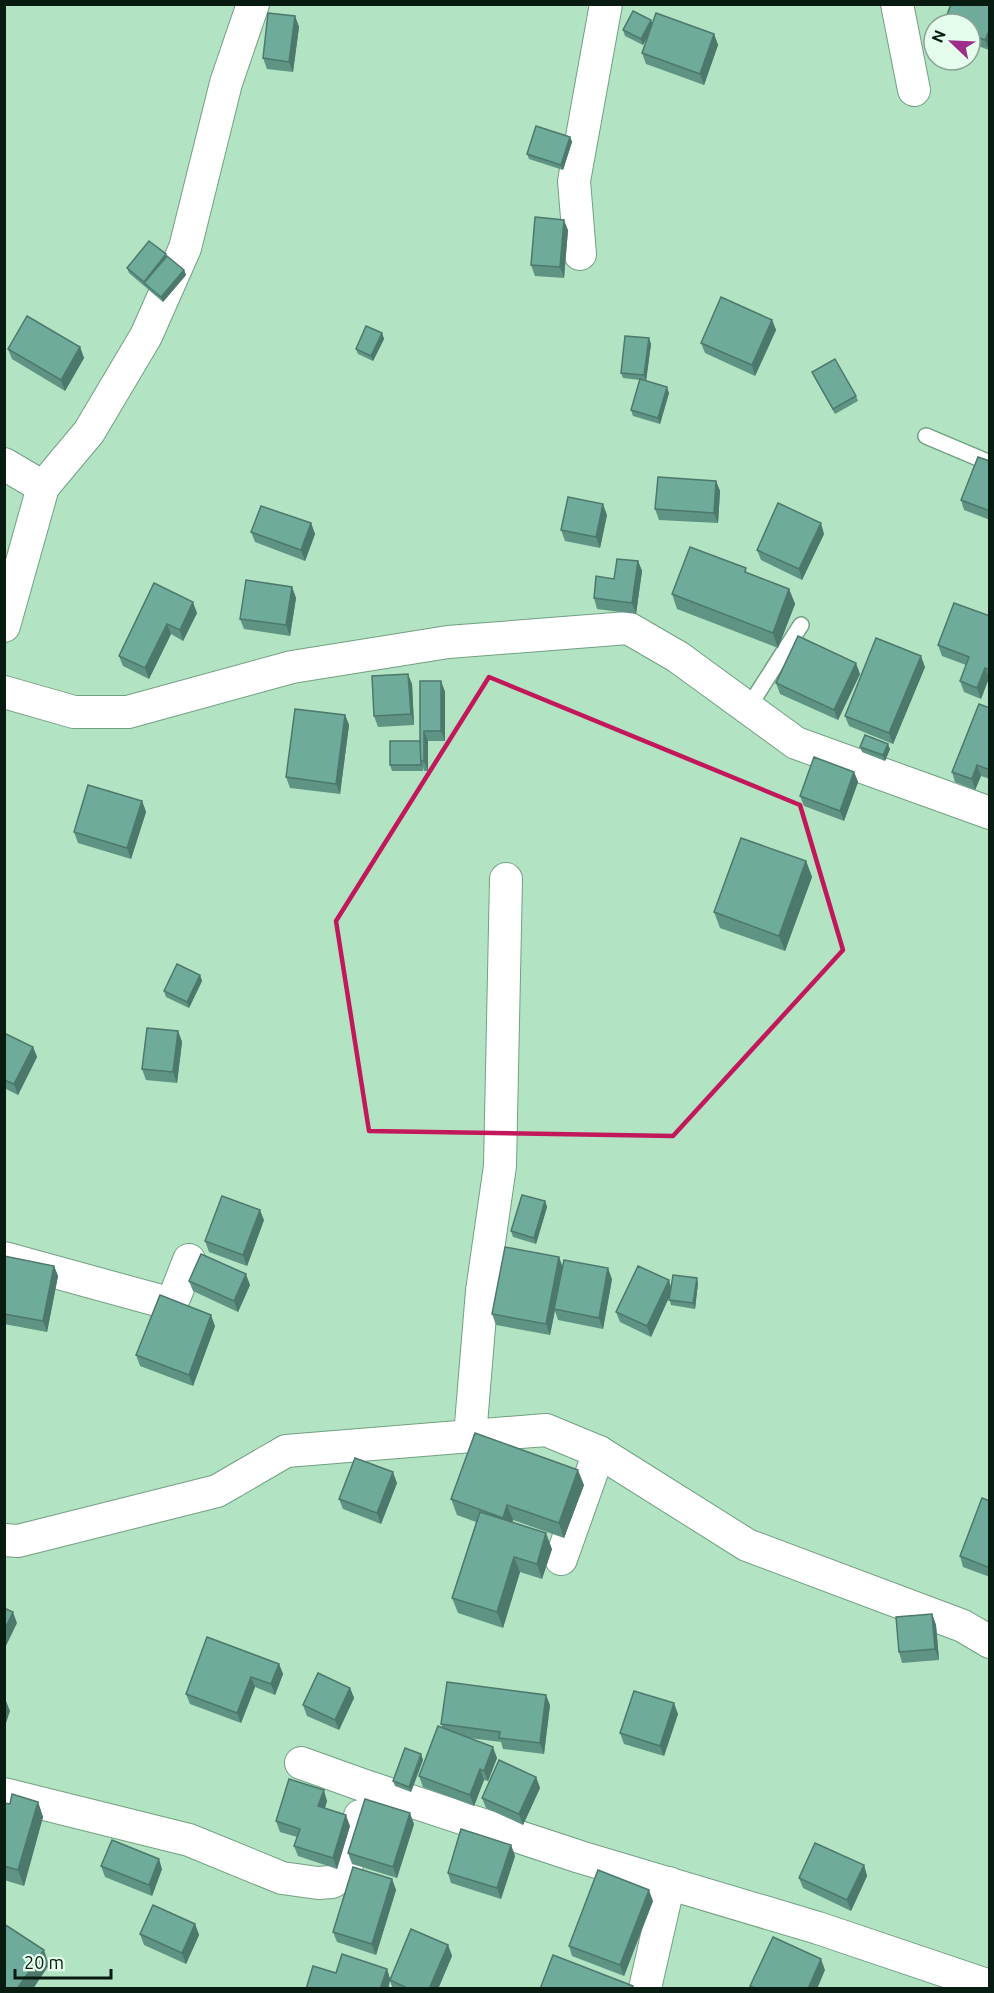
<svg xmlns="http://www.w3.org/2000/svg" width="994" height="1993" viewBox="0 0 994 1993" font-family="Ubuntu,sans-serif">
<style>
.lines{fill:none;stroke-linecap:round;stroke-linejoin:round}
.service-casing{stroke:#72a082;stroke-width:18}
.minor-casing{stroke:#72a082;stroke-width:34}
.service{stroke:#fff;stroke-width:15}
.minor{stroke:#fff;stroke-width:32}
.wall{fill:#5f9384}
.shaded-wall{fill:#4d786c}
.building{fill:#6eab9a;stroke:#4d786c;stroke-width:1.5}
.marked{fill:none;stroke:#c2185b;stroke-width:4.5;stroke-linejoin:round}
</style>
<rect width="100%" height="100%" fill="#b2e3c2"/>
<g class="lines">
<!-- service casing -->
<g class="service-casing">
<g id="service">
<polyline points="926,436 990,463"/>
<polyline points="748,708 801,625"/>
</g>
</g>
<!-- minor casing -->
<g class="minor-casing">
<g id="minor">
<polyline points="897,4 914,90"/>
<polyline points="580,254 574,181 606,4"/>
<polyline points="4,464 43,487 89,432 146,336 185,248 226,83 253,4"/>
<polyline points="4,626 43,487"/>
<polyline points="4,692 74,712 128,712 292,667 448,642 628,628 678,657 796,743 990,813"/>
<polyline points="4,1258 168,1303 175,1296 189,1260"/>
<polyline points="470,1436 482,1291 500,1166 506,879"/>
<polyline points="4,1540 18,1541 217,1491 286,1451 546,1430 599,1452 747,1545 963,1626 990,1642"/>
<polyline points="561,1559 599,1452"/>
<polyline points="301,1763 368,1787 580,1857 818,1928 990,1986"/>
<polyline points="4,1794 189,1840 282,1878 318,1883 332,1882 344,1875 360,1816"/>
<polyline points="645,1988 669,1883"/>
</g>
</g>
<!-- service -->
<use href="#service" class="service"/>
<!-- minor -->
<use href="#minor" class="minor"/>
</g>
<!-- wall -->
<g class="wall">
<polygon points="990,4 989,50 970,43 970,24 944,24 944,23"/>
<polygon points="295,16 299,27 293,72 267,69 263,58"/>
<polygon points="651,20 652,24 714,34 718,45 704,85 646,64 642,53 648,35 643,45 625,36 623,30"/>
<polygon points="570,137 572,142 563,170 529,159 527,154"/>
<polygon points="568,230 564,278 535,276 531,265"/>
<polygon points="167,256 184,270 186,275 163,302 129,273 127,268"/>
<polygon points="772,320 776,330 755,376 705,353 701,343"/>
<polygon points="382,333 384,339 373,361 358,354 356,349"/>
<polygon points="651,344 646,381 669,393 660,424 633,416 631,410 640,380 623,378 621,373"/>
<polygon points="80,347 84,358 65,391 12,359 8,349"/>
<polygon points="812,372 856,396 858,401 835,414 814,377"/>
<polygon points="990,461 990,520 964,510 961,500"/>
<polygon points="716,481 720,491 718,523 659,520 655,509"/>
<polygon points="607,515 600,548 565,541 561,530"/>
<polygon points="311,523 315,534 305,561 255,542 251,532"/>
<polygon points="824,534 802,580 761,560 757,550"/>
<polygon points="638,561 642,571 636,614 597,609 594,598 614,579"/>
<polygon points="748,574 789,589 795,604 778,648 677,609 672,594"/>
<polygon points="154,583 197,613 183,641 171,634 149,679 123,666 119,656"/>
<polygon points="292,587 296,598 290,636 244,629 240,619"/>
<polygon points="990,616 990,679 989,678 981,699 964,692 960,681 966,665 942,656 938,645"/>
<polygon points="925,667 893,744 849,726 845,716"/>
<polygon points="860,674 838,720 780,694 776,683"/>
<polygon points="441,681 445,692 445,741 428,741 428,771 424,771 423,767 423,771 392,771 390,765 420,741"/>
<polygon points="412,684 414,725 378,727 374,716"/>
<polygon points="990,708 990,779 981,776 975,790 955,782 952,772"/>
<polygon points="345,715 349,725 340,794 290,788 286,777"/>
<polygon points="860,747 890,749 885,761 862,752"/>
<polygon points="854,772 858,782 844,821 804,806 800,796"/>
<polygon points="142,801 146,812 131,859 78,843 74,832"/>
<polygon points="806,861 812,877 785,951 720,928 714,912"/>
<polygon points="200,975 202,981 189,1008 166,997 164,991"/>
<polygon points="178,1031 182,1042 177,1083 146,1080 142,1069"/>
<polygon points="4,1033 33,1047 37,1057 18,1095 4,1088"/>
<polygon points="545,1201 547,1207 536,1244 513,1237 511,1231"/>
<polygon points="264,1220 247,1266 209,1252 205,1241"/>
<polygon points="4,1256 54,1266 58,1276 47,1332 4,1324"/>
<polygon points="559,1257 562,1266 612,1279 603,1329 558,1320 555,1311 550,1335 496,1325 492,1314"/>
<polygon points="189,1281 250,1285 238,1312 193,1291"/>
<polygon points="698,1283 695,1309 671,1305 669,1297 651,1337 620,1322 616,1312 671,1286"/>
<polygon points="215,1326 193,1386 140,1366 136,1355"/>
<polygon points="397,1483 381,1524 343,1509 339,1499"/>
<polygon points="584,1485 564,1538 513,1520 512,1522 552,1549 542,1579 520,1572 503,1628 458,1613 452,1598 476,1522 457,1515 451,1499"/>
<polygon points="990,1501 990,1577 963,1567 960,1556"/>
<polygon points="932,1614 936,1625 939,1660 902,1663 899,1652"/>
<polygon points="279,1664 283,1674 275,1695 255,1687 241,1723 190,1704 186,1694"/>
<polygon points="350,1688 354,1698 339,1730 307,1716 303,1705"/>
<polygon points="550,1705 544,1754 503,1749 501,1742 469,1738 497,1758 488,1781 484,1780 474,1806 423,1787 419,1776 443,1728 441,1724"/>
<polygon points="678,1714 664,1756 624,1744 620,1733"/>
<polygon points="421,1754 423,1760 411,1792 395,1786 393,1781"/>
<polygon points="536,1777 540,1788 523,1825 486,1808 482,1798"/>
<polygon points="327,1801 325,1808 350,1826 337,1869 298,1856 294,1846 297,1837 280,1832 276,1821"/>
<polygon points="38,1802 43,1817 24,1886 4,1880 4,1803 10,1804"/>
<polygon points="414,1824 397,1878 352,1864 348,1853"/>
<polygon points="511,1845 515,1856 501,1899 451,1883 448,1873"/>
<polygon points="864,1865 867,1876 851,1911 803,1888 799,1878"/>
<polygon points="101,1866 162,1869 152,1896 105,1877"/>
<polygon points="392,1879 396,1890 376,1955 337,1942 333,1932"/>
<polygon points="653,1901 624,1976 572,1956 569,1946"/>
<polygon points="195,1924 199,1935 186,1964 144,1945 140,1934"/>
<polygon points="448,1945 452,1956 438,1989 393,1989 390,1981 388,1989 336,1973 387,1969 390,1979"/>
</g>
<!-- shaded-wall -->
<g class="shaded-wall">
<polygon points="295,16 299,27 293,72 289,62"/>
<polygon points="651,20 653,26 643,45 641,39"/>
<polygon points="990,29 989,50 985,40"/>
<polygon points="714,34 718,45 704,85 700,74"/>
<polygon points="570,137 572,142 563,170 561,165"/>
<polygon points="564,220 568,230 564,278 560,267"/>
<polygon points="166,254 168,260 144,283 146,287 144,282"/>
<polygon points="184,270 186,275 163,302 161,297"/>
<polygon points="772,320 776,330 755,376 752,365"/>
<polygon points="382,333 384,339 373,361 371,356"/>
<polygon points="649,338 651,344 646,381 644,375"/>
<polygon points="80,347 84,358 65,391 61,380"/>
<polygon points="667,387 669,393 660,424 658,418"/>
<polygon points="716,481 720,491 718,523 714,513"/>
<polygon points="603,504 607,515 600,548 596,537"/>
<polygon points="311,523 315,534 305,561 301,550"/>
<polygon points="821,523 824,534 802,580 799,569"/>
<polygon points="638,561 642,571 636,614 632,603"/>
<polygon points="292,587 296,598 290,636 286,625"/>
<polygon points="789,589 795,604 778,648 773,633"/>
<polygon points="193,602 197,613 183,641 180,630"/>
<polygon points="167,624 171,634 149,679 145,668"/>
<polygon points="921,656 925,667 893,744 889,733"/>
<polygon points="856,663 860,674 838,720 834,710"/>
<polygon points="985,668 989,678 981,699 977,688"/>
<polygon points="408,674 412,684 414,725 411,714"/>
<polygon points="441,681 445,692 445,741 441,731"/>
<polygon points="345,715 349,725 340,794 336,784"/>
<polygon points="424,731 428,741 428,771 424,761"/>
<polygon points="888,744 890,749 885,761 883,755"/>
<polygon points="977,765 981,776 975,790 972,779"/>
<polygon points="854,772 858,782 844,821 840,811"/>
<polygon points="142,801 146,812 131,859 127,848"/>
<polygon points="806,861 812,877 785,951 779,936"/>
<polygon points="200,975 202,981 189,1008 187,1002"/>
<polygon points="178,1031 182,1042 177,1083 173,1072"/>
<polygon points="33,1047 37,1057 18,1095 14,1084"/>
<polygon points="545,1201 547,1207 536,1244 534,1238"/>
<polygon points="260,1210 264,1220 247,1266 243,1255"/>
<polygon points="559,1257 563,1268 550,1335 546,1324"/>
<polygon points="54,1266 58,1276 47,1332 43,1321"/>
<polygon points="608,1268 612,1279 603,1329 599,1318"/>
<polygon points="246,1274 250,1285 238,1312 234,1301"/>
<polygon points="697,1278 698,1283 695,1309 693,1303"/>
<polygon points="669,1280 672,1291 651,1337 647,1326"/>
<polygon points="211,1315 215,1326 193,1386 189,1375"/>
<polygon points="578,1470 584,1485 564,1538 559,1523"/>
<polygon points="393,1472 397,1483 381,1524 377,1513"/>
<polygon points="507,1505 513,1520 508,1533 503,1518"/>
<polygon points="546,1533 552,1549 542,1579 537,1564"/>
<polygon points="514,1557 520,1572 503,1628 497,1612"/>
<polygon points="13,1612 17,1623 4,1650 4,1631"/>
<polygon points="932,1614 936,1625 939,1660 935,1649"/>
<polygon points="279,1664 283,1674 275,1695 271,1684"/>
<polygon points="251,1677 255,1687 241,1723 237,1713"/>
<polygon points="350,1688 354,1698 339,1730 335,1720"/>
<polygon points="546,1695 550,1705 544,1754 540,1743"/>
<polygon points="6,1701 10,1711 4,1729 4,1706"/>
<polygon points="674,1703 678,1714 664,1756 660,1746"/>
<polygon points="493,1747 497,1758 488,1781 484,1771"/>
<polygon points="421,1754 423,1760 411,1792 409,1787"/>
<polygon points="480,1769 484,1780 474,1806 470,1795"/>
<polygon points="536,1777 540,1788 523,1825 519,1814"/>
<polygon points="324,1790 327,1801 322,1817 318,1806"/>
<polygon points="38,1802 43,1817 24,1886 18,1870"/>
<polygon points="410,1813 414,1824 397,1878 393,1867"/>
<polygon points="346,1815 350,1826 337,1869 333,1858"/>
<polygon points="511,1845 515,1856 501,1899 497,1888"/>
<polygon points="159,1859 162,1869 152,1896 149,1885"/>
<polygon points="864,1865 867,1876 851,1911 847,1900"/>
<polygon points="392,1879 396,1890 376,1955 372,1944"/>
<polygon points="649,1890 653,1901 624,1976 620,1965"/>
<polygon points="195,1924 199,1935 186,1964 182,1953"/>
<polygon points="448,1945 452,1956 438,1989 429,1989"/>
<polygon points="44,1950 49,1965 33,1989 17,1989"/>
<polygon points="821,1959 825,1970 817,1989 808,1989"/>
<polygon points="387,1969 390,1979 388,1989 380,1989"/>
</g>
<!-- building -->
<g class="building">
<polygon points="951,4 990,4 990,29 985,40 970,34 970,24 946,24 944,23"/>
<polygon points="633,11 651,20 641,39 623,30"/>
<polygon points="268,13 295,16 289,62 263,58"/>
<polygon points="656,13 714,34 700,74 642,53"/>
<polygon points="536,126 570,137 561,165 527,154"/>
<polygon points="535,217 564,220 560,267 531,265"/>
<polygon points="149,241 166,254 144,282 127,268"/>
<polygon points="167,256 184,270 161,297 144,283"/>
<polygon points="721,297 772,320 752,365 701,343"/>
<polygon points="27,316 80,347 61,380 8,349"/>
<polygon points="366,326 382,333 371,356 356,349"/>
<polygon points="625,336 649,338 644,375 621,373"/>
<polygon points="835,359 856,396 833,409 812,372"/>
<polygon points="640,379 667,387 658,418 631,410"/>
<polygon points="978,457 990,461 990,511 961,500"/>
<polygon points="658,477 716,481 714,513 655,509"/>
<polygon points="568,497 603,504 596,537 561,530"/>
<polygon points="778,503 821,523 799,569 757,550"/>
<polygon points="261,506 311,523 301,550 251,532"/>
<polygon points="690,547 746,568 745,572 789,589 773,633 672,594"/>
<polygon points="617,559 638,561 632,603 594,598 596,576 614,579"/>
<polygon points="246,580 292,587 286,625 240,619"/>
<polygon points="154,583 193,602 180,630 167,624 145,668 119,656"/>
<polygon points="954,603 990,616 990,670 985,668 977,688 960,681 969,657 938,645"/>
<polygon points="798,636 856,663 834,710 776,683"/>
<polygon points="876,638 921,656 889,733 845,716"/>
<polygon points="408,674 411,714 374,716 372,676"/>
<polygon points="420,681 441,681 441,731 424,731 424,761 420,761"/>
<polygon points="979,704 990,708 990,770 977,765 972,779 952,772"/>
<polygon points="295,709 345,715 336,784 286,777"/>
<polygon points="865,735 888,744 883,755 860,747"/>
<polygon points="390,741 420,741 421,765 390,765"/>
<polygon points="814,757 854,772 840,811 800,796"/>
<polygon points="88,785 142,801 127,848 74,832"/>
<polygon points="741,838 806,861 779,936 714,912"/>
<polygon points="177,964 200,975 187,1002 164,991"/>
<polygon points="147,1028 178,1031 173,1072 142,1069"/>
<polygon points="4,1033 33,1047 14,1084 4,1080"/>
<polygon points="522,1195 545,1201 534,1238 511,1231"/>
<polygon points="222,1196 260,1210 243,1255 205,1241"/>
<polygon points="505,1247 559,1257 546,1324 492,1314"/>
<polygon points="201,1254 246,1274 234,1301 189,1281"/>
<polygon points="4,1256 54,1266 43,1321 4,1314"/>
<polygon points="564,1260 608,1268 599,1318 554,1309"/>
<polygon points="638,1266 669,1280 647,1326 616,1312"/>
<polygon points="673,1275 697,1278 693,1303 669,1300"/>
<polygon points="160,1295 211,1315 189,1375 136,1355"/>
<polygon points="475,1433 578,1470 559,1523 507,1505 503,1518 451,1499"/>
<polygon points="355,1458 393,1472 377,1513 339,1499"/>
<polygon points="982,1498 990,1501 990,1568 960,1556"/>
<polygon points="480,1512 546,1533 537,1564 514,1557 497,1612 452,1598"/>
<polygon points="4,1608 13,1612 4,1631"/>
<polygon points="932,1614 935,1649 899,1652 896,1617"/>
<polygon points="207,1637 279,1664 271,1684 251,1677 237,1713 186,1694"/>
<polygon points="318,1673 350,1688 335,1720 303,1705"/>
<polygon points="447,1682 546,1695 540,1743 499,1738 500,1732 441,1724"/>
<polygon points="634,1691 674,1703 660,1746 620,1733"/>
<polygon points="438,1726 493,1747 484,1771 480,1769 470,1795 419,1776"/>
<polygon points="405,1748 421,1754 409,1787 393,1781"/>
<polygon points="499,1760 536,1777 519,1814 482,1798"/>
<polygon points="289,1779 324,1790 318,1806 346,1815 333,1858 294,1846 300,1829 276,1821"/>
<polygon points="12,1794 38,1802 18,1870 4,1866 4,1803 10,1804"/>
<polygon points="365,1799 410,1813 393,1867 348,1853"/>
<polygon points="461,1829 511,1845 497,1888 448,1873"/>
<polygon points="112,1840 159,1859 149,1885 101,1866"/>
<polygon points="815,1843 864,1865 847,1900 799,1878"/>
<polygon points="353,1867 392,1879 372,1944 333,1932"/>
<polygon points="598,1870 649,1890 620,1965 569,1946"/>
<polygon points="153,1905 195,1924 182,1953 140,1934"/>
<polygon points="4,1924 44,1950 17,1989 4,1989"/>
<polygon points="411,1929 448,1945 429,1989 409,1989 390,1980"/>
<polygon points="773,1937 821,1959 808,1989 757,1989 750,1986"/>
<polygon points="342,1954 387,1969 380,1989 306,1989 313,1966 336,1973"/>
<polygon points="553,1955 633,1986 632,1989 540,1989"/>
</g>
<!-- marked area -->
<path class="marked" d="M489 677 800 805 843 950 673 1136 369 1131 336 921Z"/>
<!-- border -->
<rect width="994" height="1993" fill="none" stroke="#081b10" stroke-width="12"/>
<!-- north arrow -->
<g transform="translate(952 42) rotate(293)"><circle r="28" fill="#e5fdec" stroke="#8da394" stroke-width="1.5"/>
<path d="M0-4.5L10 22L0 15L-10 22Z" fill="#9e2d8b"/>
<text y="-9" font-size="16" font-weight="bold" text-anchor="middle" fill="#081b10">N</text>
</g>
<!-- scale -->
<path d="M15 1969v9h96v-9" fill="none" stroke="#081b10" stroke-width="3"/>
<text x="24" y="1969" font-size="18" fill="#081b10" stroke="#e5fdec" stroke-width="4.5" paint-order="stroke">20 m</text>
</svg>
